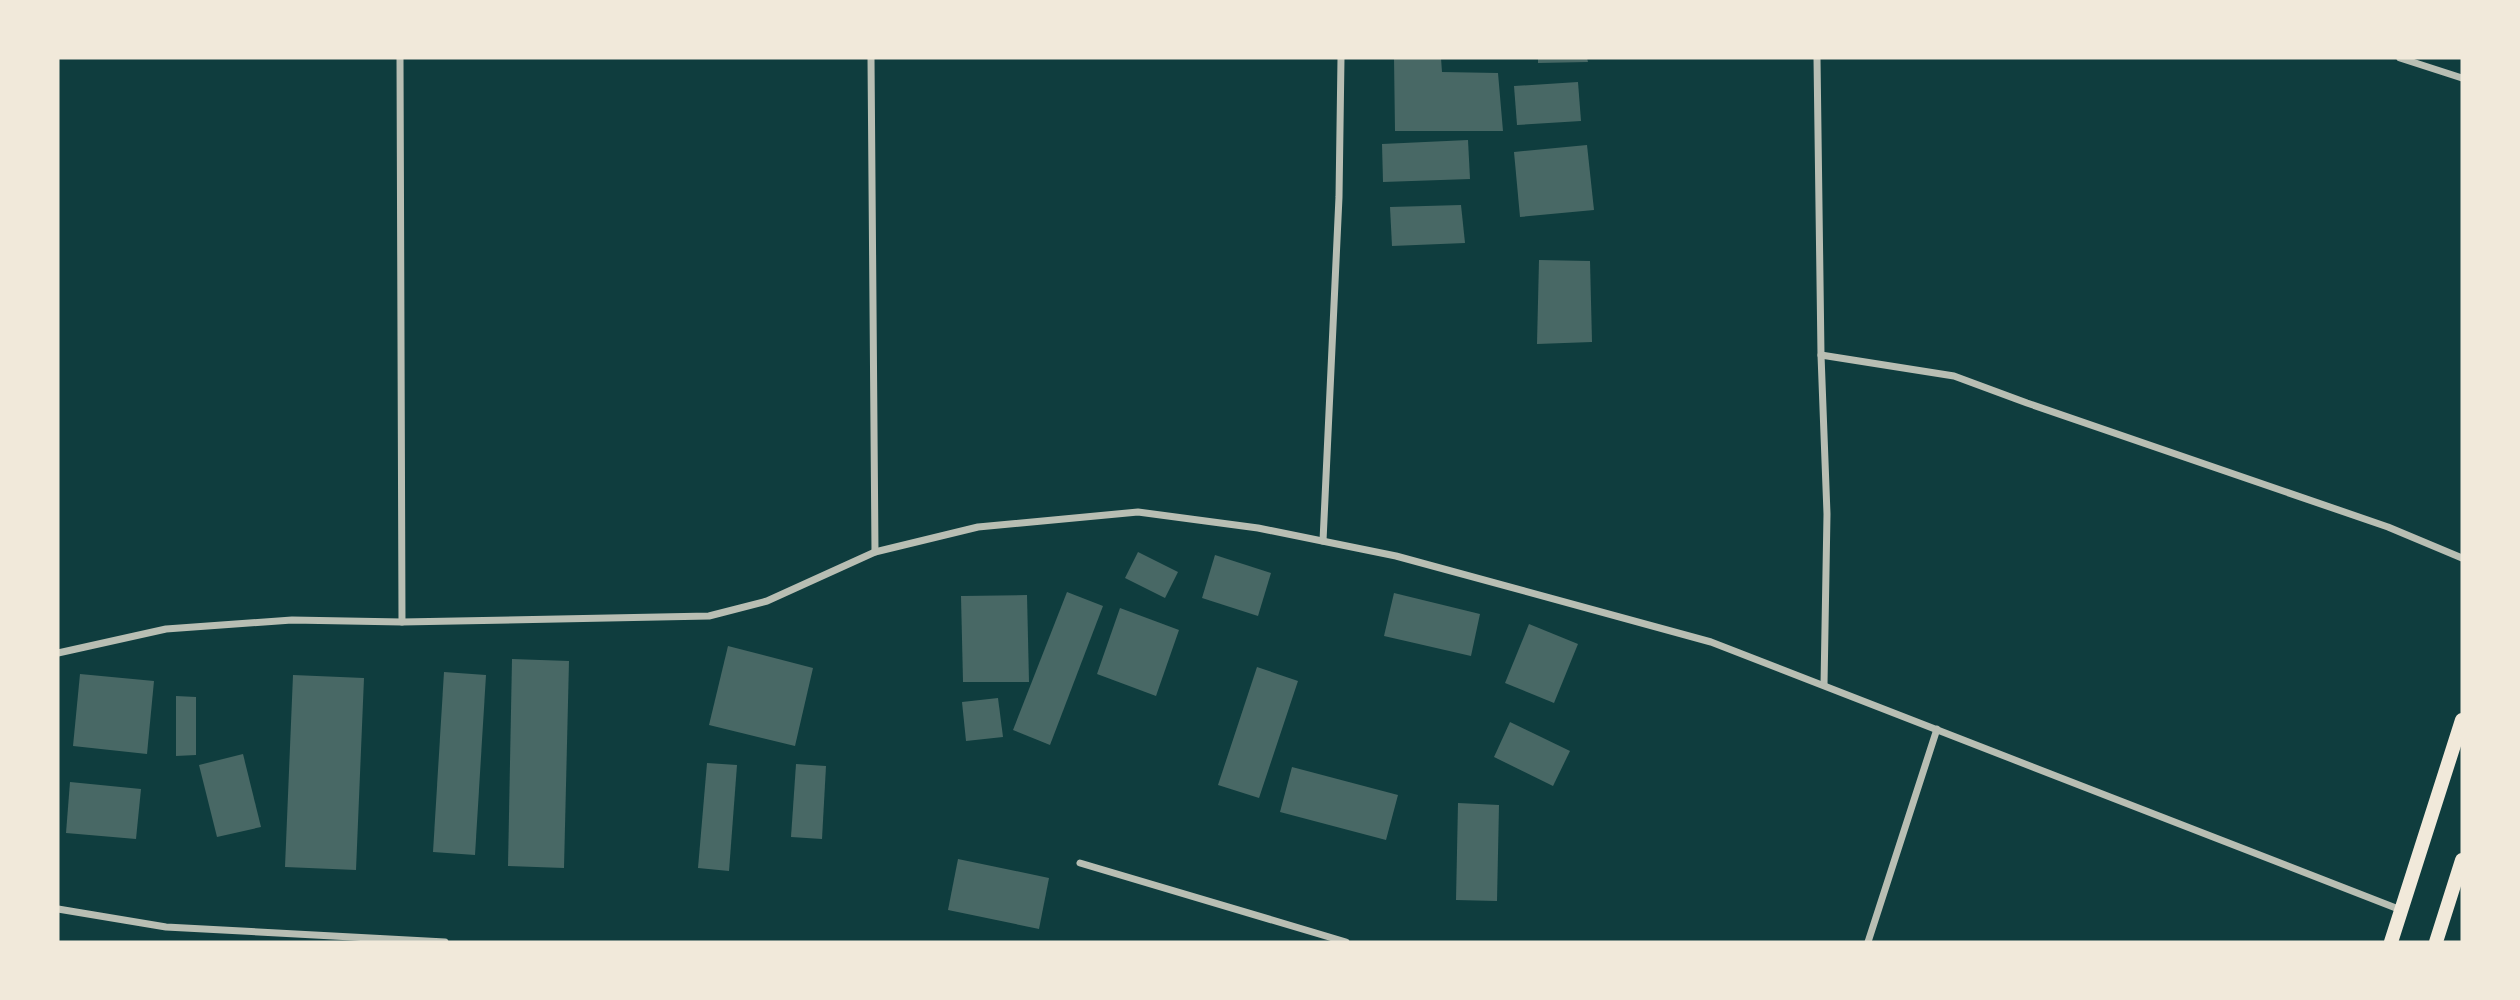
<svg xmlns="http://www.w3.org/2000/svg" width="2520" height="1000" viewBox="0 0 2520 1000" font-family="Mulish,sans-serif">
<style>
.building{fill:#486865}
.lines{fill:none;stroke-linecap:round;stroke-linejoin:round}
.minor{stroke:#b8beb3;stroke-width:7}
.secondary{stroke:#f1e9da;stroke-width:14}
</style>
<rect width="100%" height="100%" fill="#0f3d3e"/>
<!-- building -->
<g class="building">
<polygon points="1394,58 1441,58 1442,72 1498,73 1503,131 1395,131"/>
<polygon points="1538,58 1587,58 1588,62 1538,63"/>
<polygon points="1578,82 1581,121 1517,125 1514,86"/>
<polygon points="1468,140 1470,179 1383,182 1382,144"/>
<polygon points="1587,145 1594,210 1520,217 1514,152"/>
<polygon points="1461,205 1465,243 1392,246 1390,207"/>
<polygon points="1539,260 1590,261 1592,342 1537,344"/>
<polygon points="1138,552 1178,572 1165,598 1125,578"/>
<polygon points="1215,555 1271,573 1258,616 1202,598"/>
<polygon points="1067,592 1103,606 1050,745 1013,730"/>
<polygon points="1394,593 1480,614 1471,656 1384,636"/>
<polygon points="1027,595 1029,682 963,682 961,596"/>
<polygon points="1120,608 1179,630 1156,696 1097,674"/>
<polygon points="1529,624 1578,644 1554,703 1505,683"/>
<polygon points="728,646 813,668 795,746 709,725"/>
<polygon points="512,659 569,661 564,868 508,866"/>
<polygon points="1257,667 1298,681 1259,798 1218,785"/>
<polygon points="444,672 486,675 475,855 433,852"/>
<polygon points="80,674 154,681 147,754 73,746"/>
<polygon points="293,675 364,678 356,870 285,867"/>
<polygon points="176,696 196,697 196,755 176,756"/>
<polygon points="998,698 1003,737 966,741 962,702"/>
<polygon points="1510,722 1570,751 1553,786 1494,757"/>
<polygon points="243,754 261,827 217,837 199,765"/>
<polygon points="707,763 737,765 729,871 698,868"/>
<polygon points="796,764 826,766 822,839 791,837"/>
<polygon points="1292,767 1398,795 1386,840 1280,812"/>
<polygon points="70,782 141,789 136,839 66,833"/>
<polygon points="1458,803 1499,805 1497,901 1456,900"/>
<polygon points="958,859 1049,878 1039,929 948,910"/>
</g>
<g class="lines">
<!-- minor -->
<g class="minor">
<polyline points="400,58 402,622"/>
<polyline points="871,58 875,552"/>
<polyline points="1817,58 1821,355 1827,514 1824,685"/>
<polyline points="2400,58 2462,78"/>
<polyline points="1821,355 1954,376 2027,403 2388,527 2462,558"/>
<polyline points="1323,541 1339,197 1341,58"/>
<polyline points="58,653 166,629 292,620 402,622 709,616 767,601 875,552 978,527 1138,512 1258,528 1396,556 1711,642 2401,910"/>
<polyline points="1080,863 1346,942"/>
<polyline points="58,909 166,927 445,942"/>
<polyline points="1868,942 1937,729"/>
</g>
<!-- secondary -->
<g class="secondary">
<polyline points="2391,942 2462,720"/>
<polyline points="2436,942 2462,860"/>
</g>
</g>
<!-- border -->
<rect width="2520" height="1000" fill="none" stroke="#f1e9da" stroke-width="119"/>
</svg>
